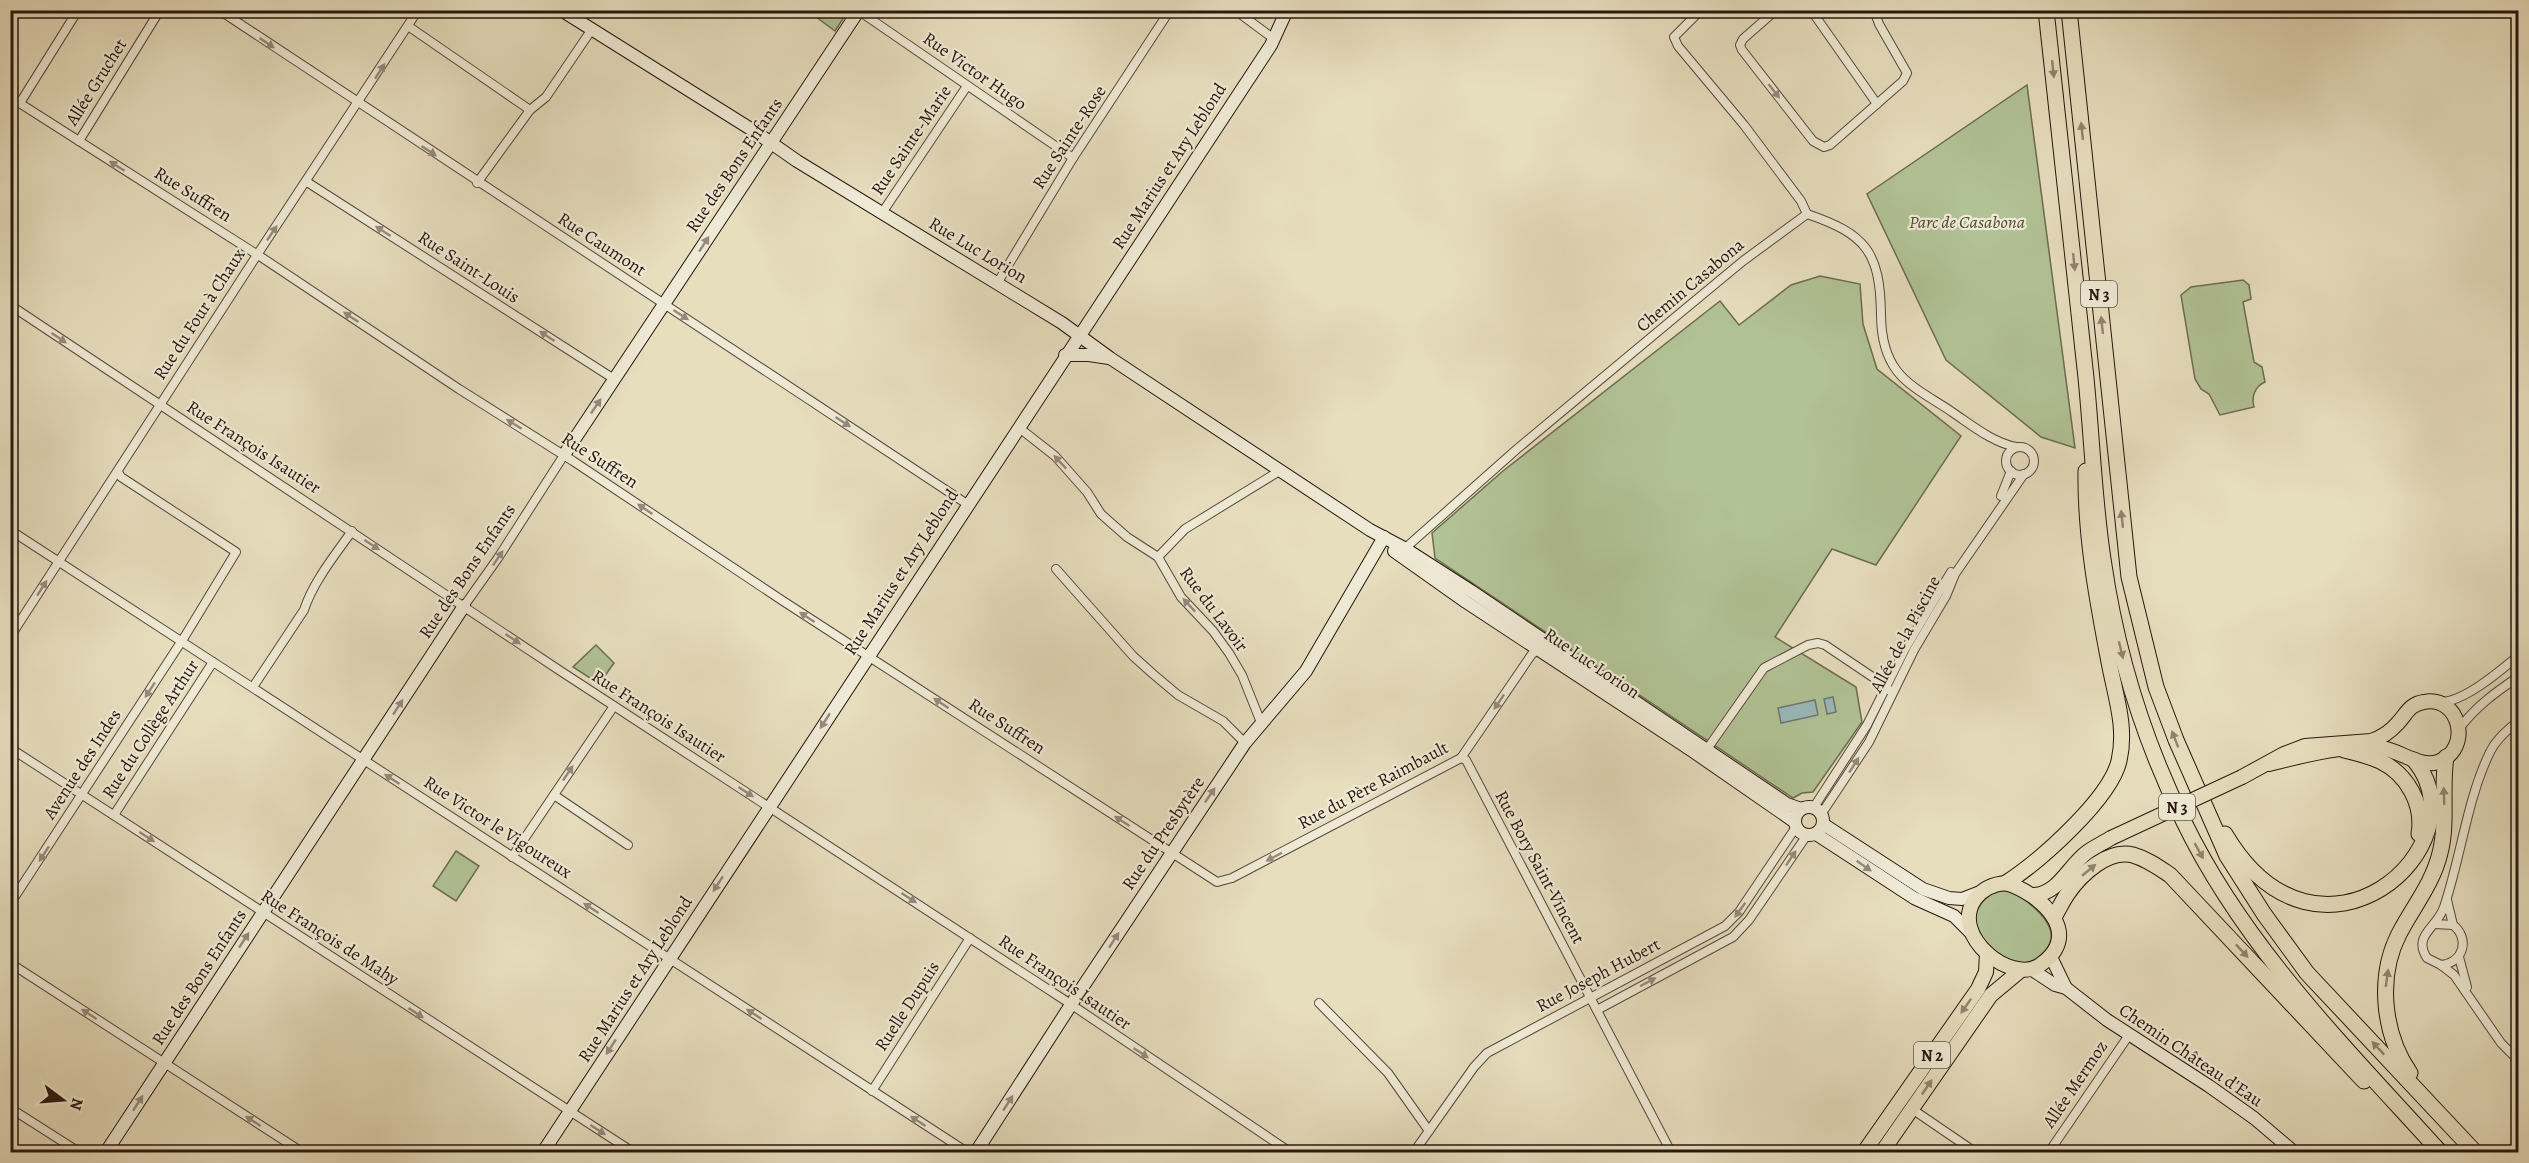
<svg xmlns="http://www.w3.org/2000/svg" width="2529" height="1163" viewBox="0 0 2529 1163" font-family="Alegreya,serif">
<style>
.green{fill:#b1c295;stroke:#6c6c52;stroke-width:1.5}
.water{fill:#9ababa;stroke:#6c7876;stroke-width:1.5}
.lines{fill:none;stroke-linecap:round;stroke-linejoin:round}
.street-casing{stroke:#57483c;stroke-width:10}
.secondary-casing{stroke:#271610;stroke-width:14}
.primary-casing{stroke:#271610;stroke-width:16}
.highway-casing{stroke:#271610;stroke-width:17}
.street{stroke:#efead5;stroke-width:8}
.secondary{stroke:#efead5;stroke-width:12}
.primary{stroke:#e7debe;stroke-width:14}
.highway{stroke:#e7debe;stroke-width:15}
.primary-bridge-casing{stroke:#271610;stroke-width:16;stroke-linecap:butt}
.primary-bridge{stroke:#e7debe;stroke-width:14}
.oneway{fill:#958b7c}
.oneway2{fill:#918470}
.labels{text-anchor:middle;stroke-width:4.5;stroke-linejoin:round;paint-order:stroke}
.shield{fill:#efead5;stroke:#63564b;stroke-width:1.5}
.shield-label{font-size:16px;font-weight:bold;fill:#271610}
.street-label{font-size:18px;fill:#271610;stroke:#efead5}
.park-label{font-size:18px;font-style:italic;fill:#504a38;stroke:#efead5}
</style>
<rect width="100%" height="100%" fill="#e7debe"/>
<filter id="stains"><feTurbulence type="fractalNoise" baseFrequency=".00333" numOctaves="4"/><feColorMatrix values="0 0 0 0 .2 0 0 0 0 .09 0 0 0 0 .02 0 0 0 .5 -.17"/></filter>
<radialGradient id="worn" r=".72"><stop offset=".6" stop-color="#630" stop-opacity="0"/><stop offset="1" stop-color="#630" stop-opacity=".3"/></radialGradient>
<!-- green -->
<g class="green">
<polygon points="808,11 848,11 835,31"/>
<polygon points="2027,85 2075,448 2041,437 1946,360 1867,194"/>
<polygon points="1820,276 1860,284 1863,324 1877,369 1961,436 1876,565 1832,549 1775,637 1856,687 1862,722 1813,792 1802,793 1793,798 1435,558 1432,533 1503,471 1720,301 1739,325 1791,285"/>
<path d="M2243 280 2249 285 2251 299 2243 302 2254 362 2262 367 2265 382C2255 386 2251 397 2254 407L2220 415 2209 394 2201 389 2195 379 2181 295 2191 287Z"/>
<polygon points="596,645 614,663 599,684 573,667"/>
<polygon points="456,851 479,866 456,901 433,886"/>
<path d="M1998 890C2013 889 2021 895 2031 905 2059 929 2059 948 2025 965 2017 962 2006 960 1999 956 1970 936 1965 908 1998 890Z"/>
</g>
<!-- water -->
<g class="water">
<polygon points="1833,697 1836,712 1827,714 1824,699"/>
<polygon points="1815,700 1818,715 1781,723 1778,708"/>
</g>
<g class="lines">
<!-- street casing -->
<g class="street-casing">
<g id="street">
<polyline points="219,10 967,504"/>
<polyline points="1235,10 1274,39"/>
<polyline points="1701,10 1674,37 1678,46 1744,125 1801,201 1807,214"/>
<polyline points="1776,10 1743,39 1740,45 1742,50 1813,141 1824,147 1830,145 1903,81 1907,73 1879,24 1874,10"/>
<polyline points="1811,10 1877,104"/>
<polyline points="859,11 1073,158"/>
<polyline points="408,26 530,110"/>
<polyline points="10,97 261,257 459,389 573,461 783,601 1217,882 1232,878 1461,758 1532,654 1541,648"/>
<polyline points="20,103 78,10"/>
<polyline points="79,141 160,10"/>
<polyline points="307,182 614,379"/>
<polyline points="477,183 530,110 546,97 592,29"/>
<polyline points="882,213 967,86"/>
<path d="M1807 214C1866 234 1880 252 1881 314 1881 334 1884 354 1897 371 1910 388 1935 400 1952 412 1973 426 1992 442 2016 447"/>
<polyline points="998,282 1073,158 1170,10"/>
<polyline points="10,305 562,672 1066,1001 1290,1152"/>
<polyline points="1018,427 1055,456 1087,492 1101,514 1127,537 1158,557 1181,597 1213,631 1229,653 1242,675 1262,725"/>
<circle cx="2020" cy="461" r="14"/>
<polyline points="2001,496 2011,471"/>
<polyline points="10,530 967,1152"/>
<polyline points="1402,551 1517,449 1679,314 1743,261 1807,214"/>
<polyline points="1158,557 1185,529 1281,470"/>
<polyline points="1056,569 1133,656 1153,674 1178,695 1223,721 1245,743"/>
<polyline points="464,606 498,558 564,455"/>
<polyline points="10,637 257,255 418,10"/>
<path d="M253 687 304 610C313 582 335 555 352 531"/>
<path d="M2441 702C2464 702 2500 671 2518 656"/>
<path d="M2518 721C2508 730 2496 739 2490 752 2467 799 2461 857 2444 907 2438 927 2412 935 2427 958L2441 965 2454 975 2501 1043 2518 1060"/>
<path d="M2459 729C2475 707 2496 692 2518 677"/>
<polyline points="10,748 633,1152"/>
<polyline points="1705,752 1764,668 1808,645 1818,643 1825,645 1886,686 1889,690"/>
<polyline points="1461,758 1466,760 1671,1152"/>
<polyline points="554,795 628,845"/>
<polyline points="1814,807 1867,725 1905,649 1951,572"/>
<polyline points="1822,813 1869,742 1914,650 1946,596 1955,574 2024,474"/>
<polyline points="114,815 213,662"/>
<polyline points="512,857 614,706"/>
<polyline points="2447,900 2453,925"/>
<polyline points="10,904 185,636 236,552 121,477 118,472"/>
<path d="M2435 924 2453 925C2470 938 2464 963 2441 965"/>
<polyline points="2459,957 2467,987"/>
<polyline points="10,963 302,1152"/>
<polyline points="1319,1003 1388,1073 1429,1131"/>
<polyline points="1597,1010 1733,937 1749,920 1807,835"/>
<polyline points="872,1091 970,938"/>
<polyline points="10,1108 79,1152"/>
<polyline points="1912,1109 1975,1152"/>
<polyline points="1414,1152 1474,1067 1487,1053 1725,926 1739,912 1796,827"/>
<polyline points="2049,1152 2129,1035"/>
</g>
</g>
<!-- secondary casing -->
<g class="secondary-casing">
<g id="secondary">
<polyline points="561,10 754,131 797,161 1062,323 1110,358 1370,530 1404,548 1471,591 1787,804 1801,809"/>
<polyline points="1065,355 1089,355 1109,358"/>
<polyline points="564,455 859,10"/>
<polyline points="1394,551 1466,602 1694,752 1795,822"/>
<circle cx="1809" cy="821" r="14"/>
<polyline points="1823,824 1923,889 1949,898 1962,899 1980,892"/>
<polyline points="1816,834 1914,898 1954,916 1970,932"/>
<polyline points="2051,957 2066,988 2107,1020 2209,1086 2254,1118 2294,1152"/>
<polyline points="2031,969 2055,985 2066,988"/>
<polyline points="106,1152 464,606"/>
<polyline points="543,1152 1271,45 1287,10"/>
<polyline points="976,1152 1076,997 1245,743 1306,671 1384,537"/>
</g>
</g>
<!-- primary casing -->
<g class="primary-casing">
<g id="primary">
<path d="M2242 777 2284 754 2305 746 2371 741C2380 738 2390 732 2397 724 2406 715 2409 704 2424 702 2460 695 2473 749 2438 762 2419 768 2401 751 2382 748 2350 743 2301 756 2269 764"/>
<path d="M2006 883C2041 894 2085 934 2040 965 2012 985 1949 936 1975 899 1983 888 1993 884 2006 883Z"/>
<path d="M2034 895C2058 894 2069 866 2086 853 2094 847 2103 843 2111 838"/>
<polyline points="1864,1152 1978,989 1986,972 1987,953"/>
<polyline points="1882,1152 1991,995 2021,970"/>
</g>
</g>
<!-- highway casing -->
<g class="highway-casing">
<g id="highway">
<path d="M2046 10C2060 133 2073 256 2086 378 2092 438 2094 500 2103 559 2116 650 2143 739 2184 822 2245 948 2347 1049 2440 1152"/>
<polyline points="2069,10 2129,577 2156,687 2176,740 2227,856 2264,914 2307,973 2475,1152"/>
<path d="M2344 750C2356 753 2369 756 2380 761 2407 774 2424 804 2419 834"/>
<path d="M2225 834C2319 993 2485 845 2414 760"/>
<path d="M2006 883C2040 861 2110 799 2119 761 2127 727 2115 695 2109 662 2097 599 2085 535 2086 471"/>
<path d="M2054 917C2059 909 2063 900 2068 893 2081 874 2108 849 2133 855 2147 859 2158 867 2170 875L2364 1081"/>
<path d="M2410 1073C2383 1034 2377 977 2399 934 2413 907 2433 883 2440 853 2448 822 2441 789 2446 757"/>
</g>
</g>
<!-- street -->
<use href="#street" class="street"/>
<!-- secondary -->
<use href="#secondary" class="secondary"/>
<!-- primary -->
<use href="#primary" class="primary"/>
<!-- highway -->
<use href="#highway" class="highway"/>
<!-- primary-bridge casing -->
<g class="primary-bridge-casing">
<polyline id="primary-bridge" points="2111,838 2242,777"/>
</g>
<!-- primary-bridge -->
<use href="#primary-bridge" class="primary-bridge"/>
</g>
<!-- one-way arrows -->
<defs><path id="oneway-solid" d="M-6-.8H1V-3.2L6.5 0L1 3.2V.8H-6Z" transform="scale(1.5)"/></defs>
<g class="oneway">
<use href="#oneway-solid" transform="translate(267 43) rotate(34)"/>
<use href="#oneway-solid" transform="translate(380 71) rotate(-57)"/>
<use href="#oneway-solid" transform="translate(1774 91) rotate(52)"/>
<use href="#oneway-solid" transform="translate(429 151) rotate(34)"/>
<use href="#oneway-solid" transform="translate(117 166) rotate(-148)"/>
<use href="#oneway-solid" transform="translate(383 231) rotate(-147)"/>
<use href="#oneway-solid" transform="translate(272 233) rotate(-56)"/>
<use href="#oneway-solid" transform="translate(704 244) rotate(-57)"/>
<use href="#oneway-solid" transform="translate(681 315) rotate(33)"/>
<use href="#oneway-solid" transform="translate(351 317) rotate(-146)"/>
<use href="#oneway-solid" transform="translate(547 336) rotate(-147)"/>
<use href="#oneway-solid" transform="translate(59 338) rotate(34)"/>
<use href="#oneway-solid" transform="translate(596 406) rotate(-56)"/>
<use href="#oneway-solid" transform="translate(843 422) rotate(33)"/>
<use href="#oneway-solid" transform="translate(514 424) rotate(-148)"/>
<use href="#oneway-solid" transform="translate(1060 462) rotate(-133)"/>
<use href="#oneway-solid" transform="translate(645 509) rotate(-146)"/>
<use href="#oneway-solid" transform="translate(372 545) rotate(33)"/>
<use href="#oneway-solid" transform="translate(498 558) rotate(-56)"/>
<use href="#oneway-solid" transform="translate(42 588) rotate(-57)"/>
<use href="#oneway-solid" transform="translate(1189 605) rotate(-133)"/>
<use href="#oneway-solid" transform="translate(807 617) rotate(-147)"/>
<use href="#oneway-solid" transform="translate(513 639) rotate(34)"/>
<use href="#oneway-solid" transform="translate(150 690) rotate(123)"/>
<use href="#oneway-solid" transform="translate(1499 702) rotate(124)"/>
<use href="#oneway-solid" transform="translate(941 703) rotate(-147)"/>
<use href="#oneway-solid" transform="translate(398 707) rotate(-57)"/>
<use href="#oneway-solid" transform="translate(825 721) rotate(123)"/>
<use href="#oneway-solid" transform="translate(1854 765) rotate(-57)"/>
<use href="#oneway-solid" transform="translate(568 773) rotate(-56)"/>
<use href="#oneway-solid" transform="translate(392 779) rotate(-147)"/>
<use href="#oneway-solid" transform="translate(746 792) rotate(33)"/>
<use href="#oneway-solid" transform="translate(1210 795) rotate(-56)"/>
<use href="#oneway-solid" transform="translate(1122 821) rotate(-147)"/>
<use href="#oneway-solid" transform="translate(147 837) rotate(33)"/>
<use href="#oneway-solid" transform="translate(44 854) rotate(123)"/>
<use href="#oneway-solid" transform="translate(1274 857) rotate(152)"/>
<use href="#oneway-solid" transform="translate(1791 858) rotate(-56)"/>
<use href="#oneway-solid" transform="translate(1864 866) rotate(35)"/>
<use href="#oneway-solid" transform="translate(718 884) rotate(123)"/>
<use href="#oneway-solid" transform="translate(909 898) rotate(33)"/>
<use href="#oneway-solid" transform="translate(591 908) rotate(-147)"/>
<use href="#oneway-solid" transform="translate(1740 910) rotate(126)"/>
<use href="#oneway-solid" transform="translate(244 940) rotate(-57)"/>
<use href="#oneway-solid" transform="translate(1114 940) rotate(-57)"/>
<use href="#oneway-solid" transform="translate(1648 982) rotate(-28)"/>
<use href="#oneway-solid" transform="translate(416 1013) rotate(33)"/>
<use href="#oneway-solid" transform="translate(89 1014) rotate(-147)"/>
<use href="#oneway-solid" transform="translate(754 1014) rotate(-147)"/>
<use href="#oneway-solid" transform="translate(611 1047) rotate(123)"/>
<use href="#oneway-solid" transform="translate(1141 1053) rotate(34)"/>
<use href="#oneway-solid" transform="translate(138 1103) rotate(-57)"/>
<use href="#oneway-solid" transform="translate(1008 1103) rotate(-57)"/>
<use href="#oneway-solid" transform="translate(253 1121) rotate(-147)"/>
<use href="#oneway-solid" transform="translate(918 1121) rotate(-147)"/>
<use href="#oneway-solid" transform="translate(598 1130) rotate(33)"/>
</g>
<g class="oneway2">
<use href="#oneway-solid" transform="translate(2053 69) rotate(84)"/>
<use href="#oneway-solid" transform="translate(2082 131) rotate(-96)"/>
<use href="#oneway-solid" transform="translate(2074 262) rotate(84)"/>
<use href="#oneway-solid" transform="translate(2102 325) rotate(-96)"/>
<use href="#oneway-solid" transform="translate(2122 519) rotate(-96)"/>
<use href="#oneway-solid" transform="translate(2121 650) rotate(76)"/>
<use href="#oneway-solid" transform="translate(2175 739) rotate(-111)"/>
<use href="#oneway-solid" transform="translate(2444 796) rotate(-92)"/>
<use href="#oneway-solid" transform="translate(2199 851) rotate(61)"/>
<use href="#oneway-solid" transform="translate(2089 870) rotate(-40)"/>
<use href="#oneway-solid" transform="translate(2242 951) rotate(47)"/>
<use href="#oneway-solid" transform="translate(2387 978) rotate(-82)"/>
<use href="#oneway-solid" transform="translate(1966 1006) rotate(125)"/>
<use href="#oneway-solid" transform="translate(2378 1048) rotate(-133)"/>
<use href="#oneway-solid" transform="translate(1927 1087) rotate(-56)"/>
</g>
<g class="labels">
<!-- shield labels -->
<g class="shield">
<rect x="2081" y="281" width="36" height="26" rx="4.5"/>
<rect x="2159" y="794" width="36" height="26" rx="4.5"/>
<rect x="1914" y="1042" width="36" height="26" rx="4.5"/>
</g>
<g class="shield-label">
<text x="2099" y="300">N 3</text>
<text x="2177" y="813">N 3</text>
<text x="1932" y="1061">N 2</text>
</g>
<!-- street labels -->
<g class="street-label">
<text transform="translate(975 71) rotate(35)" y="6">Rue Victor Hugo</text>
<text transform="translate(96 82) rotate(-58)" y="6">Allée Gruchet</text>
<text transform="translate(1069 137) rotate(-57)" y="6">Rue Sainte-Rose</text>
<text transform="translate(911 140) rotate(-56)" y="6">Rue Sainte-Marie</text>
<text transform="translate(734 165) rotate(-56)" y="6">Rue des Bons Enfants</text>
<text transform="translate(1169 166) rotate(-57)" y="6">Rue Marius et Ary Leblond</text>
<text transform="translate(193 194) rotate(32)" y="6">Rue Suffren</text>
<text transform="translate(602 244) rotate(33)" y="6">Rue Caumont</text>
<text transform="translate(978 250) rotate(31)" y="6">Rue Luc Lorion</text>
<text transform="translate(469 267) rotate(33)" y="6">Rue Saint-Louis</text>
<text transform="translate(1690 285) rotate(-40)" y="6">Chemin Casabona</text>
<text transform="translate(199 314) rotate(-57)" y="6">Rue du Four à Chaux</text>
<text transform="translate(254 447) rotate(33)" y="6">Rue François Isautier</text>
<text transform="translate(600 460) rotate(33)" y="6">Rue Suffren</text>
<text transform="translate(467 571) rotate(-56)" y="6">Rue des Bons Enfants</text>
<text transform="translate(901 572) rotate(-57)" y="6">Rue Marius et Ary Leblond</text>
<text transform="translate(1214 609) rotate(53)" y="6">Rue du Lavoir</text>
<text transform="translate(1905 634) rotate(-62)" y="6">Allée de la Piscine</text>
<text transform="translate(1592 663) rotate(34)" y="6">Rue Luc Lorion</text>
<text transform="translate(659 716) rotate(33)" y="6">Rue François Isautier</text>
<text transform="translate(1007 726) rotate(33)" y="6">Rue Suffren</text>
<text transform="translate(150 729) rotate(-57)" y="6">Rue du Collège Arthur</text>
<text transform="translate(82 764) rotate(-57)" y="6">Avenue des Indes</text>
<text transform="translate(1373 785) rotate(-28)" y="6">Rue du Père Raimbault</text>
<text transform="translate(498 827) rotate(33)" y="6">Rue Victor le Vigoureux</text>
<text transform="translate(1163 833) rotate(-56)" y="6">Rue du Presbytère</text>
<text transform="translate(1540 867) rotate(62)" y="6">Rue Bory Saint-Vincent</text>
<text transform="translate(330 937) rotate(33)" y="6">Rue François de Mahy</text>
<text transform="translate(1598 975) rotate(-28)" y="6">Rue Joseph Hubert</text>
<text transform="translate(199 977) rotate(-57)" y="6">Rue des Bons Enfants</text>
<text transform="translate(635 979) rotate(-57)" y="6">Rue Marius et Ary Leblond</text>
<text transform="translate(1065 982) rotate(34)" y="6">Rue François Isautier</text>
<text transform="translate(907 1006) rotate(-57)" y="6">Ruelle Dupuis</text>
<text transform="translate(2191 1055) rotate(34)" y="6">Chemin Château d'Eau</text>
<text transform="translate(2075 1084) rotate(-56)" y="6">Allée Mermoz</text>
</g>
<!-- park labels -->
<g class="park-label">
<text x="1967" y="228">Parc de Casabona</text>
</g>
</g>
<!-- margin -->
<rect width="2529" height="1163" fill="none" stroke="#e7debe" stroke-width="36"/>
<rect x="12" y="12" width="2505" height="1139" fill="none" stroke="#271610" stroke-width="3"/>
<rect x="18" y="18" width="2493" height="1127" fill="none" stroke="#271610" stroke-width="1.5"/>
<!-- north arrow -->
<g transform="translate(63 1100) rotate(106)" stroke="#efead5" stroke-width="4.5" paint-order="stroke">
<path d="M0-4.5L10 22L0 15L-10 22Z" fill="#271610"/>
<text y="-9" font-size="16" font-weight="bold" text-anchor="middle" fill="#271610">N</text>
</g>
<rect width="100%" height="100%" filter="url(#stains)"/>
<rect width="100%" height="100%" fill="url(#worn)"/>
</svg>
